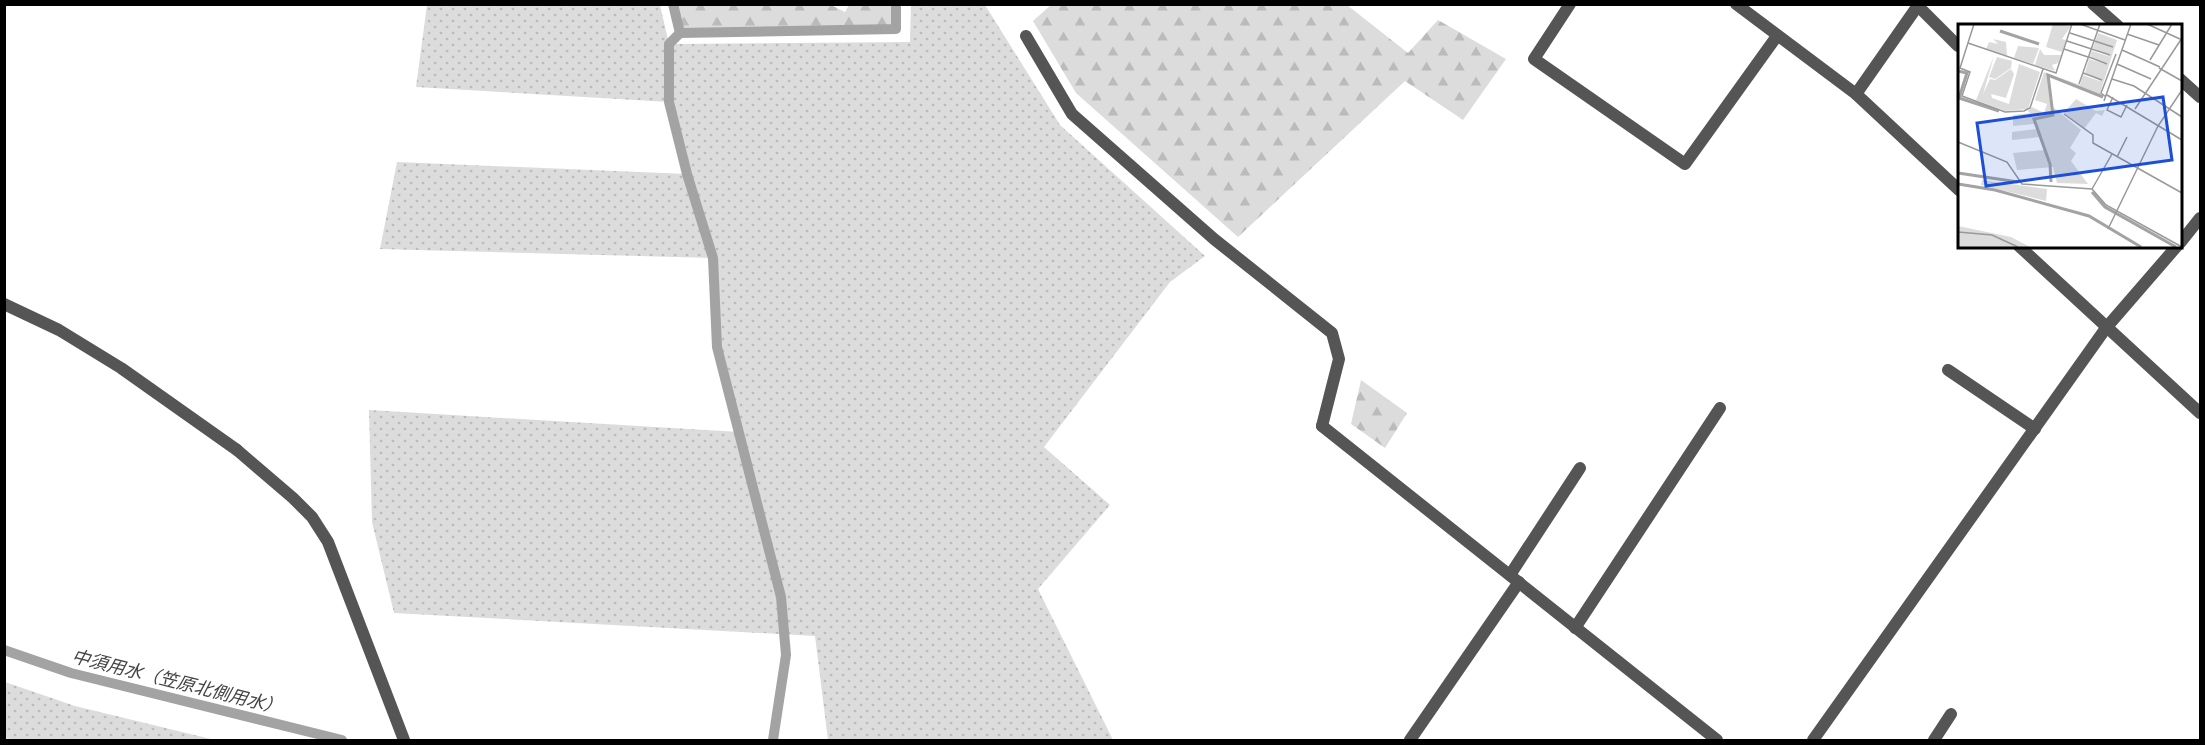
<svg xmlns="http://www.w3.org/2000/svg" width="2205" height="745" viewBox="0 0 2205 745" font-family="Roboto,'Noto Sans JP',sans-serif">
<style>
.grass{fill:url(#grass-dots)}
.forest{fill:url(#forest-firs)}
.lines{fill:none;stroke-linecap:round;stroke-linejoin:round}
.stream{stroke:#a3a3a3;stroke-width:10}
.service{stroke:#555;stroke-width:12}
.minor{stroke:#555;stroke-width:12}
.tertiary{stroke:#555;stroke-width:12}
.labels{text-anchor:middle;stroke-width:4.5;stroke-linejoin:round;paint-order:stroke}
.water-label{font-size:18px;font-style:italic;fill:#444;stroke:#fff}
.inset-river{fill:none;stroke:#a3a3a3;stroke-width:3}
.inset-road{fill:none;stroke:#999;stroke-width:1.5}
.view{fill:#1d4ed8;fill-opacity:0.15;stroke:#1d4ed8;stroke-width:3}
.inset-edge{fill:none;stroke:#000;stroke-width:3}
</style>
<defs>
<pattern id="grass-dots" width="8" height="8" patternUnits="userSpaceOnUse" patternTransform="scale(1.5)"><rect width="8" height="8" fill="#dcdcdc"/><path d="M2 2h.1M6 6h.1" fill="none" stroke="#bbb" stroke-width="1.8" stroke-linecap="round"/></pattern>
<pattern id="forest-firs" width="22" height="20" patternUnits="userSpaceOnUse" patternTransform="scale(1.5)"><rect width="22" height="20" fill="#dcdcdc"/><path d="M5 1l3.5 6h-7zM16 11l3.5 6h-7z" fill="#bbb"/></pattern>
</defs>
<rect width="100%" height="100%" fill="#fff"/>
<!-- grass -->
<g class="grass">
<polygon points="427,5 660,5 669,44 910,42 911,5 985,5 1060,125 1205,256 1170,282 1044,447 1110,505 1038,589 1113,740 828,740 815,636 394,613 372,522 369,410 739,432 717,347 713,258 380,249 397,162 687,174 669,102 416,87"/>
<polygon points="5,682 75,706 215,740 13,740 5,738"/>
</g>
<!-- forest -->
<g class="forest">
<polygon points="789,5 831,5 845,12 849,5 896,5 896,29 680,33 673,5"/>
<polygon points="1051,5 1347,5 1408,53 1438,20 1506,59 1463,120 1405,81 1238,237 1076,93 1033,21"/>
<polygon points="1361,380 1407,413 1385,448 1351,424"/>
</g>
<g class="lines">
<!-- stream -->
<g class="stream">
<polyline points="673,4 680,33"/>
<polyline points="4,650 71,673 342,740"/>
<polyline points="773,740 786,655 781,597 717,347 713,258 687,174 669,102 669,44 680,33 896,29 896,4"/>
</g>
<!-- service -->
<g class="service">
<polyline points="1570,4 1534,59 1685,164 1777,36"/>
<polyline points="1918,6 1958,46"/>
<polyline points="1026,36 1072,114 1214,239 1332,333 1339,359 1322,426"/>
<polyline points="1948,370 2035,429"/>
<polyline points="1510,575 1580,468"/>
<polyline points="1575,628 1720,408"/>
<polyline points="1934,740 1951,714"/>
</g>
<!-- minor -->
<g class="minor">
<polyline points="1736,4 1856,94 1959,190"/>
<polyline points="2093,4 2118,26"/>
<polyline points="2180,79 2200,97"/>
<polyline points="1856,94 1919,4"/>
<polyline points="2180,243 2200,218"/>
<polyline points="2019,246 2200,413"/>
<polyline points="1322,426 1717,740"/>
<polyline points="237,450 293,498 312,517 328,542 404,740"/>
<polyline points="1410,740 1519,582"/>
<polyline points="1813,740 2106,328 2177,246"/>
</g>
<!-- tertiary -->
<polyline class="tertiary" points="4,304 59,330 121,368 237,450"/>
</g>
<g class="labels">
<!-- water labels -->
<g class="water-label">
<text transform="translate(177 682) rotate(14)" y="6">中須用水（笠原北側用水）</text>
</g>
</g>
<!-- overview -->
<g transform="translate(1958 24)">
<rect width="224" height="224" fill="#fff"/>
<path d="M95 0 113 2 104 15 108 16 104 28 88 23ZM140 9 159 16 142 69 146 73 90 51 95 91 76 94 70 87 74 83 86 89 89 80 77 76 86 48 122 61 125 51 144 58 127 49 131 35 150 41 132 32 134 27 153 33 135 24ZM35 15 48 18 49 32 28 25 31 18 40 20ZM60 22 81 24 75 40 56 34ZM82 25 86 31H103L100 39 94 41 97 47 77 41ZM36 32 25 70 32 55 37 56 53 45 56 50 48 74 33 70 34 74 51 80 61 40 82 48 70 85 47 87 18 76ZM39 33 54 37 53 44 37 55 31 53ZM95 83 123 106 112 124 118 129 113 137 130 160 99 159 95 143 59 146 55 129 86 126 82 113 54 116V108L79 105 76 100 55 102V91L74 89 76 95 96 92ZM24 156 89 165 88 177 23 161ZM0 202 53 213 72 223H0Z" fill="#dcdcdc"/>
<path d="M85 50 90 51 95 91 76 94 75 87 83 90 91 87ZM118 75 138 87 147 86 144 92 138 89 126 105 106 89Z" fill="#dcdcdc"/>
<path d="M7 211 35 213 46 217 44 223H0Z" fill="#dcdcdc"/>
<path class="inset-river" d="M42 7 81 20M0 47 9 49 1 74 41 87M0 149 60 158M93 158 92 140 76 95 95 91 90 51 145 73M0 160 37 166 131 192 183 223M134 168 147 183 218 223"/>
<path class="inset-road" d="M16 0 2 44 12 48 4 72 47 88 66 87 72 84 85 45M122 0 167 16M189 0 222 15M112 9 155 23M169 10 201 21M109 17 152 31M10 19 98 49 114 0M106 25 130 33M164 26 202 43M131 33 149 40M192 36 214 0M159 40 193 55M201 44 224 57M125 49 144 56M154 55 176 62 224 93M121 60 142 0M149 71 224 116M148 73 143 69 158 30M155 73 149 86 163 93 169 81M146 77 173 0M177 85 224 14M106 90 135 111V119L224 169M0 118 49 138 64 160 134 165 148 181 224 223M159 133 169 113M134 165 154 130M150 205 200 102 224 66M0 208 34 211 60 223"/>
<path class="view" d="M205 73 214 136 28 162 19 99Z"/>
<rect width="224" height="224" class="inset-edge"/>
</g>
<!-- border -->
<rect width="2205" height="745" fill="none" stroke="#000000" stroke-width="12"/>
</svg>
